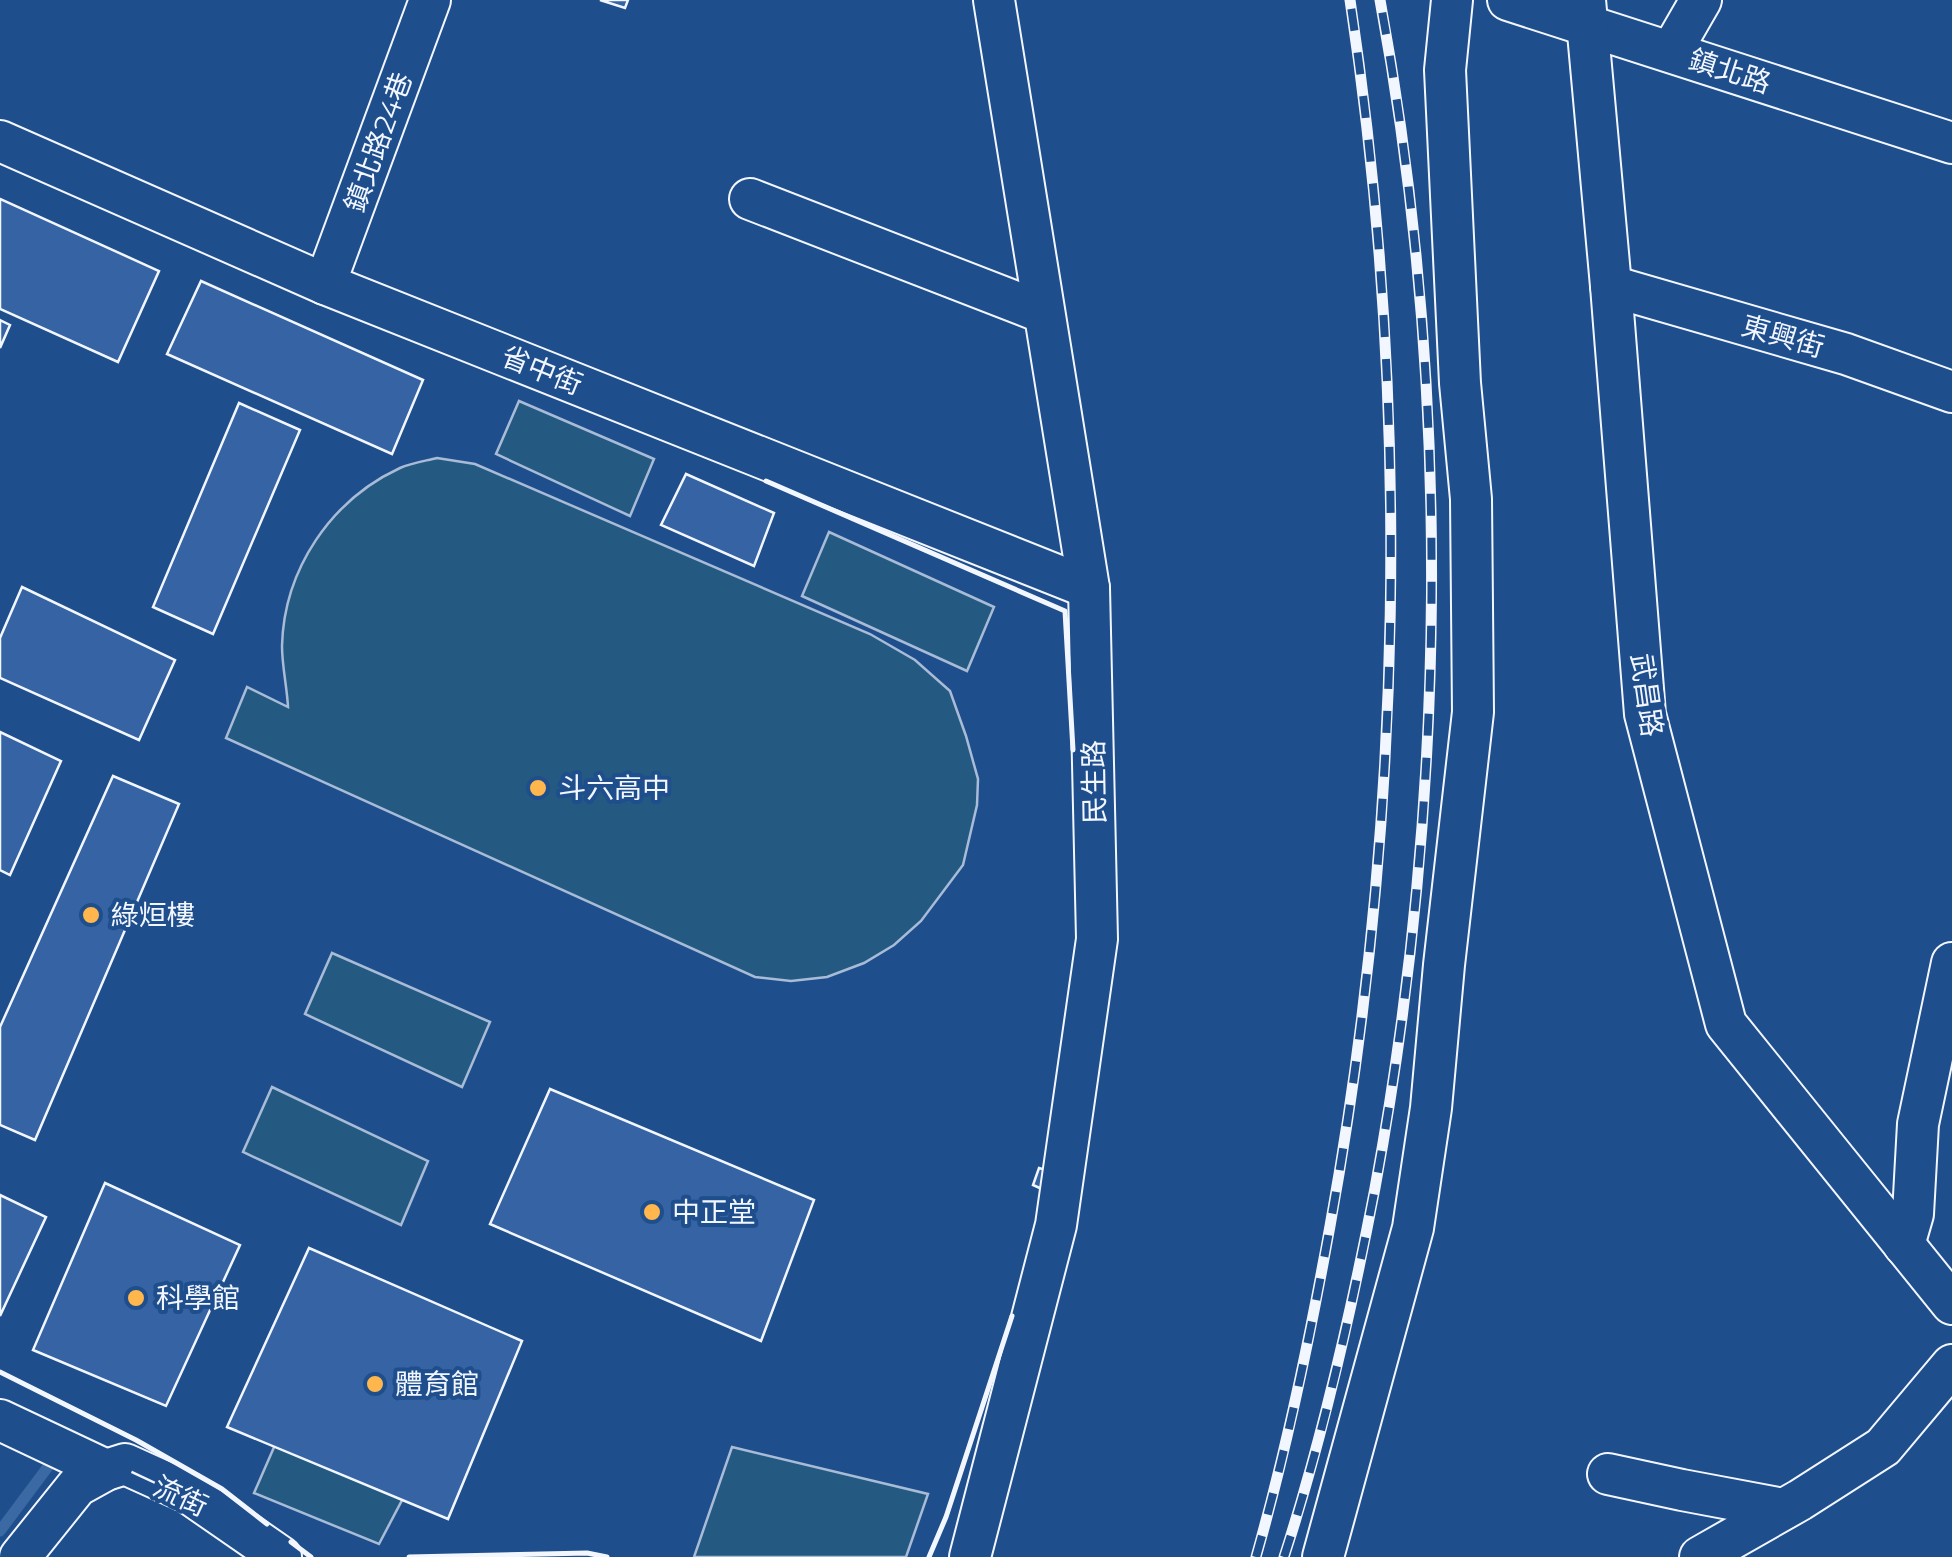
<svg xmlns="http://www.w3.org/2000/svg" width="1952" height="1557" viewBox="0 0 1952 1557" font-family="Montserrat,'Noto Sans TC',sans-serif">
<style>
.green{fill:#245a82;stroke:#a8bbd7;stroke-width:2.5}
.lines{fill:none;stroke-linecap:round;stroke-linejoin:round}
.stream{stroke:#3b69a3;stroke-width:11}
.building{fill:#3563a3;stroke:#f2f6ff;stroke-width:2.5}
.minor-casing{stroke:#f2f6ff;stroke-width:44}
.minor{stroke:#1f4e8c;stroke-width:40}
.rail-casing{stroke:#f2f6ff;stroke-width:11}
.rail{stroke:#1f4e8c;stroke-width:8;stroke-dasharray:22;stroke-linecap:butt}
.wall{stroke:#f2f6ff;stroke-width:5}
.poi-dot{fill:#ffb74d;stroke:#1f4e8c;stroke-width:4}
.labels{text-anchor:middle;stroke-width:8;stroke-linejoin:round;paint-order:stroke}
.street-label{font-size:28px;fill:#f2f6ff;stroke:#1f4e8c}
.poi-label{font-size:28px;fill:#f2f6ff;stroke:#1f4e8c;text-anchor:start}
</style>
<rect width="100%" height="100%" fill="#1f4e8c"/>
<!-- green -->
<g class="green">
<polygon points="519,401 654,459 630,516 496,454"/>
<path d="M437 458 475 464 870 634 915 660 950 691 966 736 978 779 977 805 963 865 921 921 894 945 864 963 827 977 791 981 755 977 226 738 247 687 288 707C287 687 282 666 282 646 284 569 331 500 400 468 411 463 425 461 437 458Z"/>
<polygon points="829,532 994,607 967,671 802,596"/>
<polygon points="332,953 490,1022 462,1087 305,1014"/>
<polygon points="272,1087 428,1161 401,1225 243,1152"/>
<polygon points="282,1429 410,1485 379,1544 254,1493"/>
<polygon points="732,1447 928,1494 906,1557 694,1557"/>
</g>
<g class="lines">
<!-- stream -->
<polyline class="stream" points="0,1531 53,1460"/>
</g>
<!-- building -->
<g class="building">
<polygon points="600,0 628,0 625,8"/>
<polygon points="0,199 159,271 118,362 0,309"/>
<polygon points="201,281 423,380 392,454 167,354"/>
<polygon points="0,320 10,325 0,348"/>
<polygon points="239,403 300,430 213,634 153,607"/>
<polygon points="686,474 774,513 754,566 661,525"/>
<polygon points="22,587 175,660 139,740 0,678 0,638"/>
<polygon points="0,732 61,761 10,875 0,870"/>
<polygon points="113,776 179,804 35,1140 0,1125 0,1027"/>
<polygon points="550,1089 814,1200 761,1341 490,1224"/>
<polygon points="1039,1168 1049,1171 1044,1190 1033,1185"/>
<polygon points="105,1183 240,1245 166,1406 33,1350"/>
<polygon points="0,1195 46,1217 0,1316"/>
<polygon points="309,1248 522,1341 448,1519 227,1427"/>
</g>
<g class="lines">
<!-- minor casing -->
<g class="minor-casing">
<g id="minor">
<polyline points="1508,0 1952,143"/>
<polyline points="1585,0 1611,286 1645,714 1726,1024 1952,1304"/>
<polyline points="1671,52 1701,0"/>
<polyline points="0,141 325,284 1089,588"/>
<polyline points="750,199 1044,313"/>
<polyline points="325,284 430,0"/>
<polyline points="1611,286 1846,354 1952,392"/>
<polyline points="1904,1245 1913,1214 1918,1124 1952,963"/>
<polyline points="0,1420 106,1470"/>
<polyline points="1608,1474 1682,1490 1783,1509"/>
<polyline points="20,1557 77,1486 106,1470 125,1464 187,1492 281,1557"/>
<polyline points="970,1557 1056,1225 1097,939 1089,588 994,0"/>
<polyline points="1323,1557 1413,1228 1431,1108 1444,965 1473,712 1471,499 1460,383 1445,70 1452,0"/>
<polyline points="1700,1557 1800,1500 1883,1447 1952,1365"/>
</g>
</g>
<!-- minor -->
<use href="#minor" class="minor"/>
<!-- rail casing -->
<g class="rail-casing">
<g id="rail">
<path d="M1256 1557C1287 1448 1310 1337 1330 1226 1403 822 1411 406 1350 0"/>
<path d="M1284 1557C1323 1437 1351 1313 1375 1188 1447 798 1452 391 1380 0"/>
</g>
</g>
<!-- rail -->
<use href="#rail" class="rail"/>
<!-- wall -->
<g class="wall">
<polyline points="766,481 1065,611 1073,750"/>
<polyline points="0,1372 136,1440 222,1489 267,1524"/>
<polyline points="291,1542 311,1557"/>
<polyline points="409,1557 587,1553 607,1557"/>
<polyline points="929,1557 946,1517 1012,1316"/>
</g>
</g>
<!-- markers -->
<g class="poi-dot">
<circle cx="538" cy="788" r="10"/>
<circle cx="91" cy="915" r="10"/>
<circle cx="652" cy="1212" r="10"/>
<circle cx="136" cy="1298" r="10"/>
<circle cx="375" cy="1384" r="10"/>
</g>
<g class="labels">
<!-- street labels -->
<g class="street-label">
<text transform="translate(1730 71) rotate(18)" y="10">鎮北路</text>
<text transform="translate(378 142) rotate(-70)" y="10">鎮北路24巷</text>
<text transform="translate(1783 336) rotate(16)" y="10">東興街</text>
<text transform="translate(542 370) rotate(22)" y="10">省中街</text>
<text transform="translate(1647 695) rotate(82)" y="10">武昌路</text>
<text transform="translate(1094 782) rotate(-91)" y="10">民生路</text>
<text transform="translate(168 1490) rotate(25)" y="10">一流街</text>
</g>
<!-- poi labels -->
<g class="poi-label">
<text x="558" y="798">斗六高中</text>
<text x="111" y="925">綠烜樓</text>
<text x="672" y="1222">中正堂</text>
<text x="156" y="1308">科學館</text>
<text x="395" y="1394">體育館</text>
</g>
</g>
</svg>
